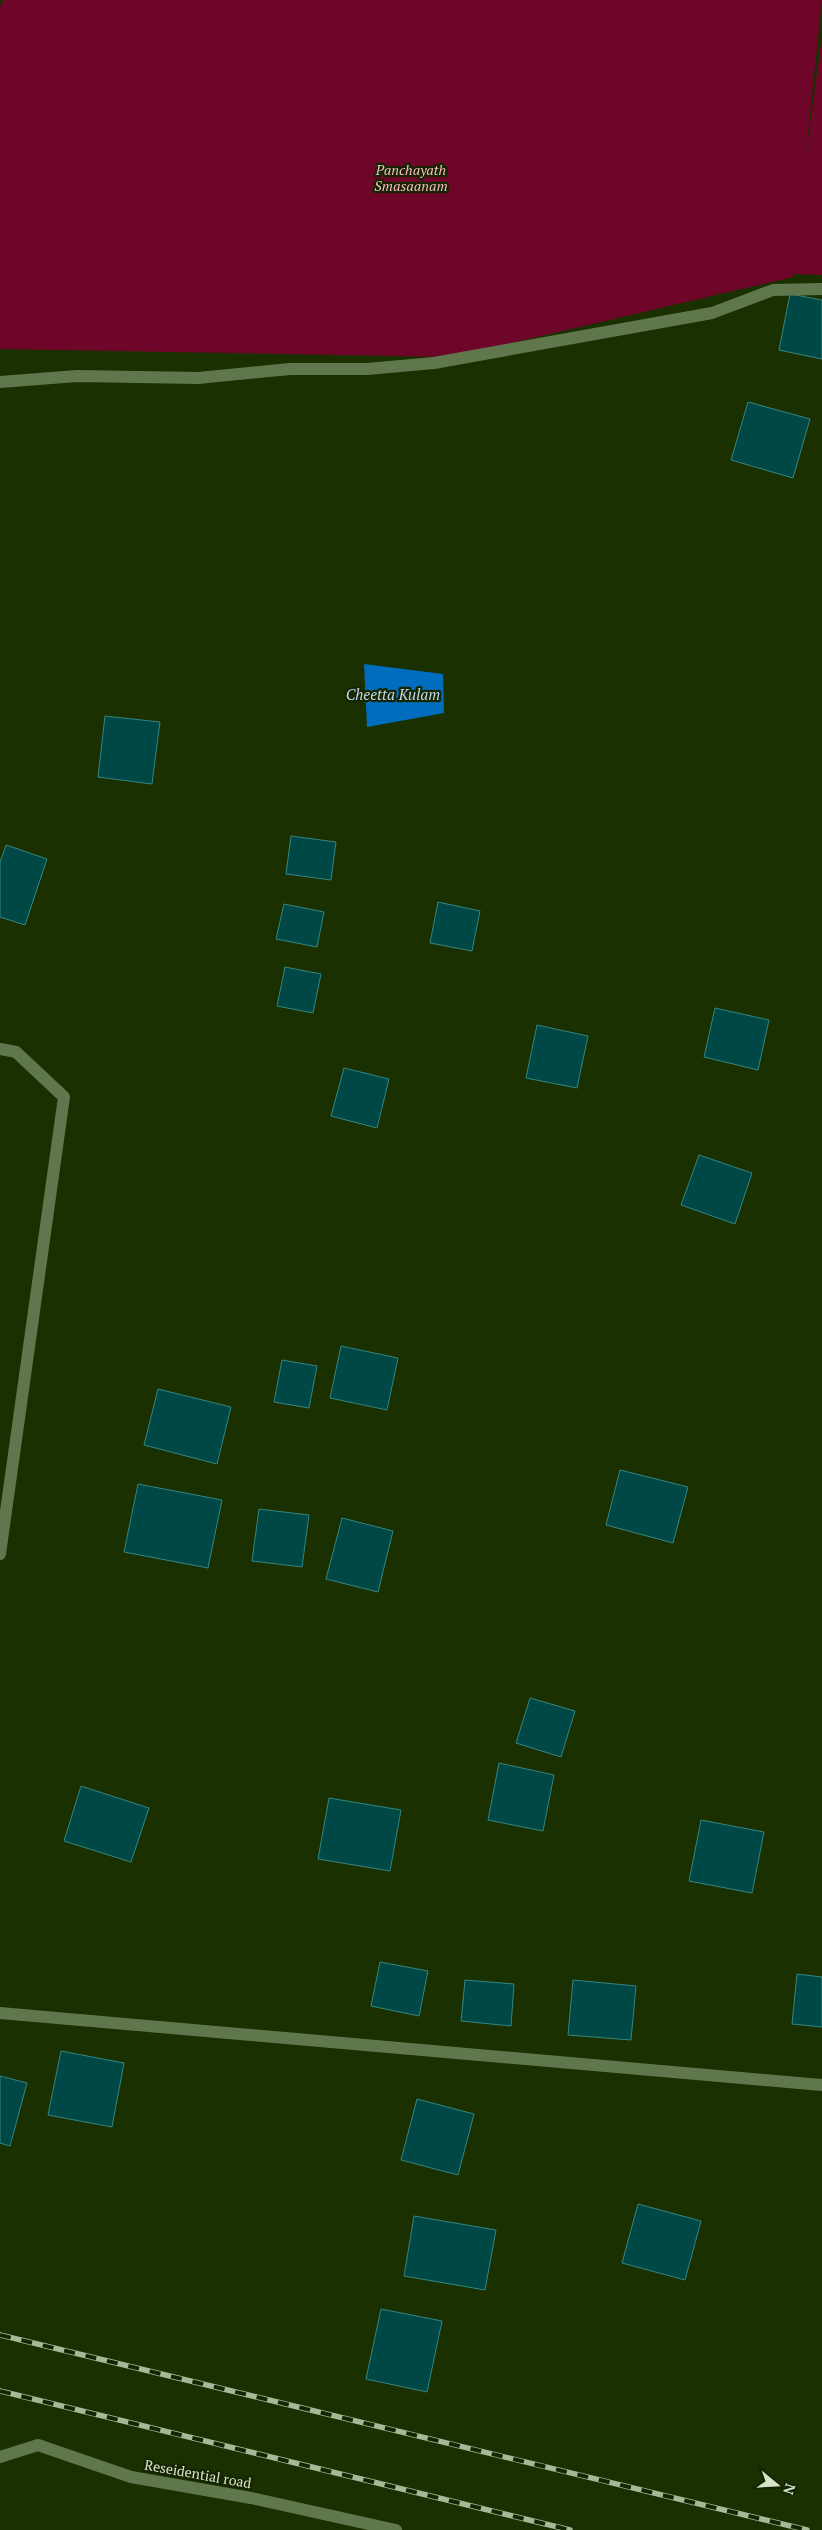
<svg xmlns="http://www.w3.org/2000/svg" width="822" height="2530" viewBox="0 0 822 2530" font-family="'PT Serif',serif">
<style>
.green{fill:#6d0628}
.water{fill:#016dbf}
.building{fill:#004845;stroke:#348682}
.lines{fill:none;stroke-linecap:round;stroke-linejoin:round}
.minor{stroke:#60764c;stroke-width:12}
.rail-casing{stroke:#a7b898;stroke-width:5.5}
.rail{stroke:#152501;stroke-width:4;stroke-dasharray:11;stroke-linecap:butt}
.labels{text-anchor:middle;stroke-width:4.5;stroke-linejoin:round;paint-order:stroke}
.park-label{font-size:14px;font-style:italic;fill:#f9bac2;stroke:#152501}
.street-label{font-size:14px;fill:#d6e5ca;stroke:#152501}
.water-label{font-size:15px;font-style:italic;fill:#c4d8ed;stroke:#152501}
</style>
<rect width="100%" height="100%" fill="#1b3000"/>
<!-- green -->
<polygon class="green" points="3,0 822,0 805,162 822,36 822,275 793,274 793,277 452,357 0,349 0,7"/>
<!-- water -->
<polygon class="water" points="364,664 443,674 444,713 367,727"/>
<!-- building -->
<g class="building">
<polygon points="790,294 822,300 822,359 779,350"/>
<polygon points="748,402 810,419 793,478 731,460"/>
<polygon points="105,716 160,722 152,784 98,777"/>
<polygon points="291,836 336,842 331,880 286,874"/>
<polygon points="6,845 47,859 25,925 0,917 0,862"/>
<polygon points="438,902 480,911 472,951 430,943"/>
<polygon points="284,904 324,912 317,947 276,939"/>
<polygon points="285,967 321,974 313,1013 277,1006"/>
<polygon points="715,1008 769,1020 758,1070 704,1057"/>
<polygon points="537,1025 588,1036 577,1088 526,1078"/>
<polygon points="344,1068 389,1079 377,1128 331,1116"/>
<polygon points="699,1155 752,1173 735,1224 681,1205"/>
<polygon points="341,1346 398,1358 387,1410 330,1398"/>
<polygon points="282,1360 317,1366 309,1408 274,1402"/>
<polygon points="158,1389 231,1407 217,1464 144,1445"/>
<polygon points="620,1470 688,1487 673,1543 606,1525"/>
<polygon points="138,1484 222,1500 208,1568 124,1552"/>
<polygon points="259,1509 309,1515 302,1567 252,1561"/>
<polygon points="342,1518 393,1531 378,1592 326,1579"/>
<polygon points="530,1698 575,1711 561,1757 516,1743"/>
<polygon points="499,1763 554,1775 543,1831 488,1820"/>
<polygon points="81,1786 149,1808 131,1862 64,1841"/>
<polygon points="329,1798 401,1810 390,1871 318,1859"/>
<polygon points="701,1820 764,1832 752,1893 689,1881"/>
<polygon points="380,1962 428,1971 419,2016 371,2006"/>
<polygon points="797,1974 822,1977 822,2027 792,2024"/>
<polygon points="465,1980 514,1984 511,2026 461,2021"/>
<polygon points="573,1980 636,1986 631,2040 568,2035"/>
<polygon points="61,2051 124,2063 112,2127 48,2115"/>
<polygon points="0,2076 27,2083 10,2146 0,2143"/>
<polygon points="417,2099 474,2114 458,2175 401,2160"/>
<polygon points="638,2204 701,2221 685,2280 622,2263"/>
<polygon points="414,2216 496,2230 485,2290 404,2276"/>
<polygon points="381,2309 442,2321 427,2392 366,2379"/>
</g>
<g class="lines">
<!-- minor -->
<g class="minor">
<polyline points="0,382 77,376 198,378 290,369 367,369 434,363 712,313 773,290 822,289"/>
<polyline points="0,1049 16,1052 64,1097 0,1554"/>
<polyline points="0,2013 822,2085"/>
<polyline points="0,2457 38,2445 131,2477 251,2498 396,2530"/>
</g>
<!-- rail casing -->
<g class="rail-casing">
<g id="rail">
<polyline points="0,2335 807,2530"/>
<polyline points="0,2391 570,2530"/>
</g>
</g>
<!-- rail -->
<use href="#rail" class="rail"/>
</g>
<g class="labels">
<!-- park labels -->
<g class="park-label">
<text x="411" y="175">Panchayath<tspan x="411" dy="16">Smasaanam</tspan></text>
</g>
<!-- street labels -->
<g class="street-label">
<text transform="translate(198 2474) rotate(10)" y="5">Reseidential road</text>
</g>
<!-- water labels -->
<g class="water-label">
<text x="393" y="700">Cheetta Kulam</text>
</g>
</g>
<!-- north arrow -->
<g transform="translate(777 2485) rotate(108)" stroke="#152501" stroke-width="4" paint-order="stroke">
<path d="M0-4L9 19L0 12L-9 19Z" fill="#d6e5ca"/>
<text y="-8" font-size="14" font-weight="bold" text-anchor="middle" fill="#d6e5ca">N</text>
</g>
</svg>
